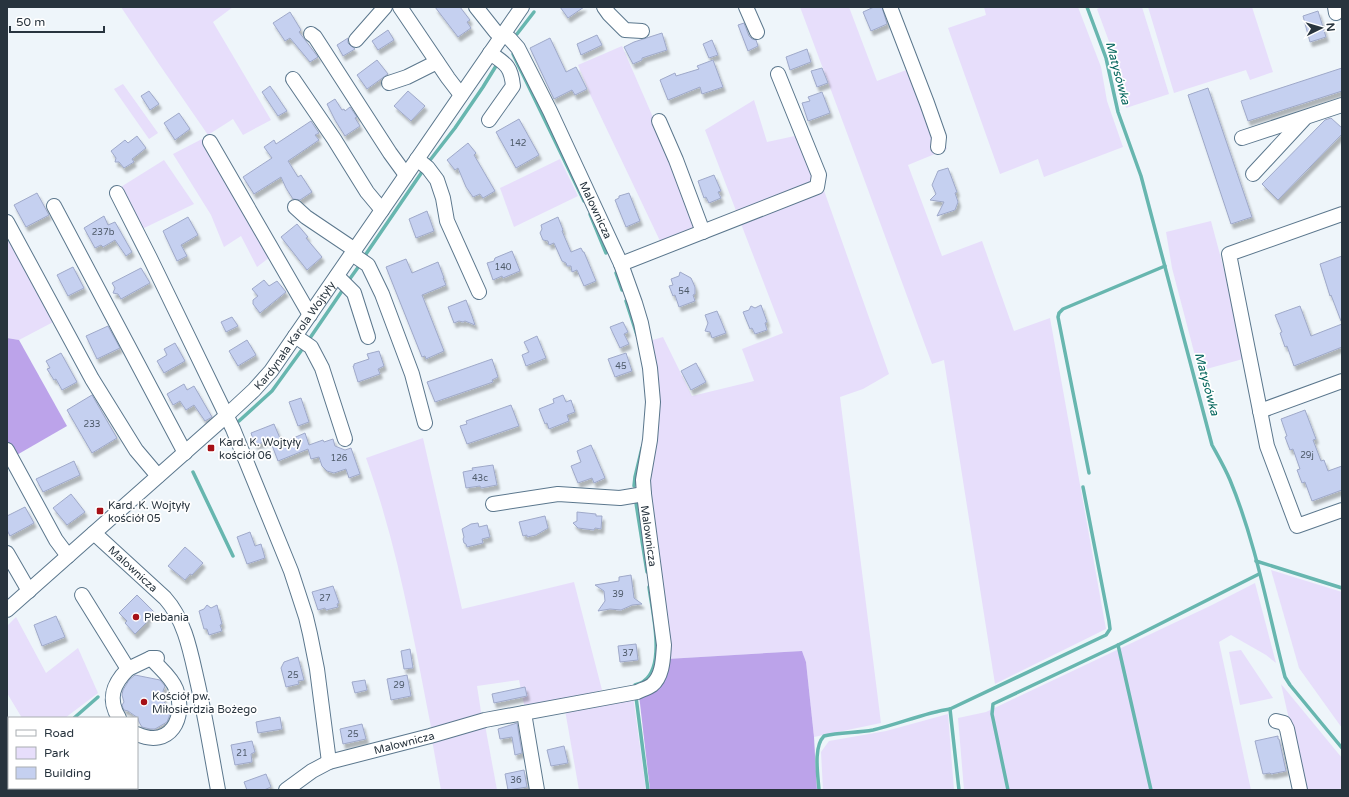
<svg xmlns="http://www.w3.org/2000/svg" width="1349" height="797" viewBox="0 0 1349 797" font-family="'Varela Round',sans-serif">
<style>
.green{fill:#e7defb}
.forest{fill:#bca3ea}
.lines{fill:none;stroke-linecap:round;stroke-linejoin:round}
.stream{stroke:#67b6af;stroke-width:3.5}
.building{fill:#c5d0f0;stroke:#9fa9c9;filter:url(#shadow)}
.minor-casing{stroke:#5b778d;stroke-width:16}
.minor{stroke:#fff;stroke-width:14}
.poi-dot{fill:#a61016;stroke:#fff;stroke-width:1.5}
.labels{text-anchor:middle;stroke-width:3.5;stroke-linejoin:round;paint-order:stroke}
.number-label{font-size:9px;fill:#4f5b6a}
.street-label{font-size:11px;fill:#28343e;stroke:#fff}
.poi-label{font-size:11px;fill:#28343e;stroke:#fff;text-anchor:start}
.water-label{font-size:12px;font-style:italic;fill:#02645b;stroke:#fff}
</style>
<defs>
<filter id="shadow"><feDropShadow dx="2.5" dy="4.5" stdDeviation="1" flood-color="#0004"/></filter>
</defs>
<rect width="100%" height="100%" fill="#eef5fa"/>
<!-- green -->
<g class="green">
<polygon points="121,7 233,7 213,22 271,120 243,135 233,119 208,135 159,64"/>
<polygon points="800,7 849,7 877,81 917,66 947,149 908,165 942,256 982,241 1014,331 1050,318 1106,629 995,684 944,360 932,364 860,168"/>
<polygon points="984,7 1078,7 1101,67 1107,101 1123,147 1044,177 1038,159 1000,174 948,28 986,15"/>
<polygon points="1101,7 1142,7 1169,94 1126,108 1114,55 1097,9"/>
<polygon points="1148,7 1252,7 1273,72 1250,80 1246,70 1174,93"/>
<polygon points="622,46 672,161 697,230 661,243 590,94 578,65"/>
<polygon points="123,84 158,133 149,139 114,89"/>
<polygon points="754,100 767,142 804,134 889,374 863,389 840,397 881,723 814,737 806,662 802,651 667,659 648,499 649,341 663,337 692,396 754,381 742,349 783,333 705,130"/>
<polygon points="202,139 241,203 270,257 257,267 241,236 224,247 211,215 173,154"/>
<polygon points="560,159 578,196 514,227 500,188"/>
<polygon points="164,160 194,204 140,230 116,190"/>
<polygon points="1211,221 1230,292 1243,359 1199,371 1172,268 1166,232"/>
<polygon points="7,229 57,320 19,340 7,338"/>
<path d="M423 438 462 609 574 582 602 690 525 709 519 680 477 686 482 718 432 732C414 640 398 547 366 458Z"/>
<polygon points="1271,570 1342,592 1342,728 1299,668"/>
<polygon points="1255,583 1276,663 1266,655 1231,635 1219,642 1251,790 964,790 958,718 986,712 1212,605"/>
<polygon points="16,617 46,673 78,648 98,693 65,718 22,718 7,693 7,626"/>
<polygon points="1241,650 1273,698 1240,705 1229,652"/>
<polygon points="1281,684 1342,758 1342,790 1305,790"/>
<polygon points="633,696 646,790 579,790 565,710"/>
<polygon points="948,714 954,790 823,790 821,752 829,741 886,731"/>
<polygon points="485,725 497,790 441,790 432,740"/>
<polygon points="38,788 81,788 82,790 38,790"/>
</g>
<!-- forest -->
<g class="forest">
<polygon points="7,338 19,340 67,426 15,456 7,441"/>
<polygon points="802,651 806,662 814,737 817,790 650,790 639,695 667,659"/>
</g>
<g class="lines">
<!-- stream -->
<g class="stream">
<path d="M1087 7 1106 58 1118 112 1141 176 1212 445C1218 456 1225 468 1230 480 1256 543 1268 611 1285 677L1290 685 1342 748"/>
<polyline points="517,34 534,12"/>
<polyline points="513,54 584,201"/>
<polyline points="427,164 455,128 483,87 496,66"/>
<polyline points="590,214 606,253"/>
<polyline points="366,254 424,169"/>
<polyline points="616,273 622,290"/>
<polyline points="349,280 359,266"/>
<polyline points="626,301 637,335"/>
<polyline points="310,338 342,291"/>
<polyline points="239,421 272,391 301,351"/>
<polyline points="193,472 233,556"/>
<polyline points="1089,473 1058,317 1059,313 1063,309 1165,266"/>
<polyline points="634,486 635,477 642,448"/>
<polyline points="636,503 647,572"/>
<polyline points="1256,561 1342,588"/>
<path d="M635 685C638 684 642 683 644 681 666 665 652 611 649 587"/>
<polyline points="636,697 648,790"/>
<polyline points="950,709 959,790"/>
<polyline points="74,718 98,697"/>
<polyline points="7,773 9,771"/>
<path d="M819 790C818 775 813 747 824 736 839 732 857 733 873 730 899 724 924 713 950 709L1106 635 1110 629 1109 621 1083 487"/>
<polyline points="1008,790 992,714 993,704 1118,645"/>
<polyline points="1151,790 1118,645 1259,574"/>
</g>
</g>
<!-- building -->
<g class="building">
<polygon points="435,7 460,7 470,20 467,22 471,28 458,37"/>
<polygon points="560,7 584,7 568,18"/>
<polygon points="874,7 882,7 887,24 871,31 863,12"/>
<polygon points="1318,11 1326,37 1310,42 1303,16"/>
<polygon points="290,12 301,30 299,32 318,57 310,62 290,38 285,41 273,23"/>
<polygon points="744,23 749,36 752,39 756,40 758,46 748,51 738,25"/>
<polygon points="388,30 394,40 378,50 372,41"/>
<polygon points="662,33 667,50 642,58 642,60 633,64 624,47 634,42"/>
<polygon points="597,35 602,45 581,55 577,44"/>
<polygon points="348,38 348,43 355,49 343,56 337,45"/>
<polygon points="550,38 566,72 576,67 587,89 575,95 572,90 554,99 530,48"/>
<polygon points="712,40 718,55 709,58 703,44"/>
<polygon points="807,49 811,62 790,70 786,57"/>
<polygon points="377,60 388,74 367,89 357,75"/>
<polygon points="713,60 723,87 702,94 700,87 668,100 660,80 675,73 676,76 699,69 697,66"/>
<polygon points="822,68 828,83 817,87 811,71"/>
<polygon points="1342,68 1342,91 1248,121 1241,101"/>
<polygon points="270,86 287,111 278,116 262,92"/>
<polygon points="1208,88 1252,217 1231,224 1188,95"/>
<polygon points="149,91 159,104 150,110 141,96"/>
<polygon points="408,91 425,106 411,121 394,106"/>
<polygon points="822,92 830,113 808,121 802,103 810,101 808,97"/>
<polygon points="335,99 342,110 344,109 345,111 350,107 357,117 355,118 360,126 345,136 335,120 327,104"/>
<polygon points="179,113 190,129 175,140 164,123"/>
<polygon points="1331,118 1342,128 1342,134 1278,200 1262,184 1325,120"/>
<polygon points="519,119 539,155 516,168 496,132"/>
<polygon points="311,121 319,133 315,135 319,140 288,161 298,177 301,175 312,192 300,200 293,199 286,188 281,177 254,194 243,177 272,158 264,147 274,140 276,144"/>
<polygon points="137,136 146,148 132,159 134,162 124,168 119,162 115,162 116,158 111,151 125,140 128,143"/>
<polygon points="468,143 476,153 474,155 495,191 483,198 480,194 473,197 466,187 458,168 455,170 447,160"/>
<polygon points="948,168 957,192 955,193 958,202 955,210 937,216 944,202 930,200 936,194 932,185 938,171"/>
<polygon points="714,175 721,191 718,192 721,198 709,203 706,197 704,198 698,181"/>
<polygon points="37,193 49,215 26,227 14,205"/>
<polygon points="629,193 640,221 626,227 615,200 619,198 619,196"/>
<polygon points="427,211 434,231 416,238 409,219"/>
<polygon points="104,216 108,225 115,222 132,252 126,256 115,240 103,247 101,245 95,248 84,228"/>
<polygon points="188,217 198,235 181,245 187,256 177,261 163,231"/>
<polygon points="558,217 563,230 562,231 571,252 581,248 583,252 584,252 596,281 584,286 577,270 572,272 571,266 567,266 566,263 562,261 554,243 549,245 548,241 543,240 540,233 542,229 541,225"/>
<polygon points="297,224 308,237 306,238 322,257 307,270 281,237"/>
<polygon points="512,251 520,271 503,278 502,276 493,280 487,263 494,261 495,258"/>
<polygon points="1342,256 1342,321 1341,321 1331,295 1330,296 1320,264"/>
<polygon points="406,259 412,273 438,262 444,278 443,278 446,285 422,295 444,351 426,359 425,356 422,357 386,267"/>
<polygon points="73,267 84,288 68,296 57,275"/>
<polygon points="141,268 150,283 121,299 118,294 113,293 115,288 112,283"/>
<polygon points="680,272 691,278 695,287 695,294 693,295 695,301 679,307 675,295 673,296 669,286 673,285 671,279 679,276"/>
<polygon points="264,280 269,286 277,281 286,292 260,313 253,304 253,300 258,296 252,289"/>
<polygon points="466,300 472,316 475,325 465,321 463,322 459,321 454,323 448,307"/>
<polygon points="761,305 767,322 765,323 767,330 755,334 752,328 750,329 743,312 749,310 751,306 755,308"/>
<polygon points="1300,306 1311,336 1342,324 1342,347 1294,366 1287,346 1285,347 1280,333 1282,332 1275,315"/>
<polygon points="717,311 726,333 712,338 710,332 705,331 708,323 705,315"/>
<polygon points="232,317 238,326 226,332 221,322"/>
<polygon points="623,322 628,332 624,334 629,344 620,348 610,327"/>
<polygon points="108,326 120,348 97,359 86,336"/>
<polygon points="537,336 546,358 526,366 522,355 529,352 524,342"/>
<polygon points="247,340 256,355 238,366 229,351"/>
<polygon points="175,343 185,361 164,373 157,361 167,355 164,349"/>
<polygon points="379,351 384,366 378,369 380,374 358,382 353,366 354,366 354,364 369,359 367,354"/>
<polygon points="61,353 77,382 62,390 56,379 54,380 47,369 50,368 46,361"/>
<polygon points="626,353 632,371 615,377 608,359"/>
<polygon points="492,359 498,377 492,380 493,382 435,402 427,382"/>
<polygon points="696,363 706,382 691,390 681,371"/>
<polygon points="184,384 187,390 194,386 212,417 205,421 194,405 186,410 180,401 173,405 167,394"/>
<polygon points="92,395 117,438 92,453 67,410"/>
<polygon points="563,395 566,402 571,400 575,412 567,415 569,421 549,429 547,423 545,424 539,409 554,403 553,399"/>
<polygon points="301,398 309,422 298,426 289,402"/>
<polygon points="511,405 519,426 467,444 460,426 467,424 466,421"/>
<polygon points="1305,410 1316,439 1313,440 1321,461 1324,460 1328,471 1342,466 1342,490 1312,501 1305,482 1302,483 1297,470 1300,469 1293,449 1290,450 1285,437 1287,436 1281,419"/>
<polygon points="274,424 282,443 305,433 309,445 323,440 324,442 333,439 335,446 345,450 351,448 360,474 349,478 346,469 334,473 327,471 322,466 319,457 311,459 308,449 278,461 270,440 255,445 251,433"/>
<polygon points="591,445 605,478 594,483 592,478 578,483 571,466 581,462 577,451"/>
<polygon points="74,461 80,475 43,492 36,479"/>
<polygon points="493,465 497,485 481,488 480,486 466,488 463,472 473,470 472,468"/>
<polygon points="71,494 85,512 67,525 53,508"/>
<polygon points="25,507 34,523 10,536 7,530 7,516"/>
<polygon points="577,512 596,514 596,516 602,516 601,529 595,528 594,530 578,528 573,523 577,521"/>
<polygon points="545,516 548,528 536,535 527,537 527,535 523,536 519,522"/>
<polygon points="478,523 479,527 487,525 490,537 482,539 483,543 467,547 466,544 464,543 463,539 464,537 462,529 471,524"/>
<polygon points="250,532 255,546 261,544 265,558 247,564 237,537"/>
<polygon points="185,547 203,563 192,575 190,574 185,580 168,566"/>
<polygon points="631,575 634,598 642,604 632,605 621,610 610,609 598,611 605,601 604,591 595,585 619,581 619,577"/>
<polygon points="333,586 339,603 337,604 338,607 326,610 325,608 318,610 312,592"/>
<polygon points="137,595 154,612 146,620 148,621 135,634 125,623 127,621 119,613"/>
<polygon points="207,605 211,608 217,605 222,624 220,625 222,631 209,635 207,629 204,629 199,611 204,609"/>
<polygon points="56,616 65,637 42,646 34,625"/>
<polygon points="636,644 638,660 620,662 618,646"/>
<polygon points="410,649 413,668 404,669 401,651"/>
<polygon points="298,657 304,680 298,681 299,684 286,687 281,668 284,662"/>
<polygon points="135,675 160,680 165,686 163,691 164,702 169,706 171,709 169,717 167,722 155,729 150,729 142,727 139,722 138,718 128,711 124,710 123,708 122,705 124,702 122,695 123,690 129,680"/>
<polygon points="407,675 411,696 391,700 387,679"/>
<polygon points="365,680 367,690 355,693 352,682"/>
<polygon points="525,687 527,696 494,703 492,694"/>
<polygon points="280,717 282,729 258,733 256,722"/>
<polygon points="517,723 522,753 515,755 512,737 500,739 498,729"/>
<polygon points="362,724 366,739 343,744 340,729"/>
<polygon points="1278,736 1278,739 1279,739 1286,771 1271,774 1270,773 1263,774 1255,741"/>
<polygon points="252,741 255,752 251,754 252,762 235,765 231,745"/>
<polygon points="564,746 568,763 551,766 547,750"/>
<polygon points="524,770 527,787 508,790 505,774"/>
<polygon points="266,774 271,787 264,790 247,790 244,782"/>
</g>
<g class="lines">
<!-- minor casing -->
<g class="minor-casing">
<g id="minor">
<polyline points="400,7 448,78 461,95"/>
<polyline points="476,7 495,31 501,37"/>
<polyline points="604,7 609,14 625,30 642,31"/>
<polyline points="746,7 757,32"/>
<polyline points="890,7 927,103 939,137 938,147"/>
<polyline points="1335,7 1336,13"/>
<polyline points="311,34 315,37 390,153 406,175"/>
<polyline points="356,40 385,7"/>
<polyline points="293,79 334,139 367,192 382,210"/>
<polyline points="389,83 407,77 437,62"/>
<path d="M489 120 513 86C511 66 506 64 490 53"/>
<polyline points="659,121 676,160 703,232"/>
<polyline points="1242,138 1342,105"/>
<polyline points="210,142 310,315"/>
<polyline points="417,159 428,168 437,180 443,198 447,221 479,292"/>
<polyline points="1253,174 1304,119"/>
<polyline points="117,193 150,258 233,429 291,571 306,617 310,634 317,669 329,762"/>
<polyline points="54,206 185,453"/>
<polyline points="295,207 306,217 355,250"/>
<polyline points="1342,214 1229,254 1267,446 1297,526 1342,510"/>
<polyline points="7,222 92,379 136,450 158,476"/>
<polyline points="352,254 368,265 382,294 412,374 425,423"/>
<polyline points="621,264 817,187 819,175 778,74"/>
<polyline points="337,276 354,293 368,337"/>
<polyline points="295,336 311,347 322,368 345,439"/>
<polyline points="1260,411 1342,381"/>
<polyline points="7,450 56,540 68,556"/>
<polyline points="493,504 558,494 620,498 644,494"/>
<path id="s1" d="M94 533 165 598C184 619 190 649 196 676 205 714 211 752 218 790"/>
<polyline points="7,553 29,591"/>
<polyline points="82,595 128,669 151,658 157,658"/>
<path id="s2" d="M7 610 226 416 254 390 271 371 522 7"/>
<polyline points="524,713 537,790"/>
<path d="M119 718C107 699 113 684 128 669"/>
<polyline points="1276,721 1284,723 1287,729 1300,790"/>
<path d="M137 734C170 749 187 718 176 689 171 676 159 668 151 658"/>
<path id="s3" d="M286 790 312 771 329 762 430 736 485 720 637 692C641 690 648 688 652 685 663 676 663 658 664 645L644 494 643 480 650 440 653 402 650 368 641 323 635 303 621 264 550 111 518 48 510 39 503 34"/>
</g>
</g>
<!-- minor -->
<use href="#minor" class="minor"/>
</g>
<!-- markers -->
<g class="poi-dot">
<rect x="207" y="444" width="8" height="8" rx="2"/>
<rect x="96" y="507" width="8" height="8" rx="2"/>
<circle cx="136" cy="617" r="4"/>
<circle cx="144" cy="702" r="4"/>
</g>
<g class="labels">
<!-- number labels -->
<g class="number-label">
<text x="518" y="146">142</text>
<text x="103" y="235">237b</text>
<text x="503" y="270">140</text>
<text x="684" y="294">54</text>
<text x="621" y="369">45</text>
<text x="92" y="427">233</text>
<text x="1307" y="458">29j</text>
<text x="339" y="461">126</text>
<text x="480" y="481">43c</text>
<text x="618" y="597">39</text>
<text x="325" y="601">27</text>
<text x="628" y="656">37</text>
<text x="293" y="678">25</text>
<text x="399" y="688">29</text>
<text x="353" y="737">25</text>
<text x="242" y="756">21</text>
<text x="516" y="783">36</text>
</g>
<!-- street labels -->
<g class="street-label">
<text transform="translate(596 210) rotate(65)" y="4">Malownicza</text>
<text dy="4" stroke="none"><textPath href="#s2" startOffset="399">Kardynała Karola Wojtyły</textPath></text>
<text transform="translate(649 536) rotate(82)" y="4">Malownicza</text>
<text dy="4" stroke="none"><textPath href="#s1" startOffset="53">Malownicza</textPath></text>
<text dy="4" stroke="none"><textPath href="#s3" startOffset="129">Malownicza</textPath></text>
</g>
<!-- poi labels -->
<g class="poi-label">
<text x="219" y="446">Kard. K. Wojtyły<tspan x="219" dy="13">kościół 06</tspan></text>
<text x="108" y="509">Kard. K. Wojtyły<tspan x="108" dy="13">kościół 05</tspan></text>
<text x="144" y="621">Plebania</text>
<text x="152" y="700">Kościół pw.<tspan x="152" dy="13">Miłosierdzia Bożego</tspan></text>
</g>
<!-- water labels -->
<g class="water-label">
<text transform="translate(1118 73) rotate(75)" y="4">Matysówka</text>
<text transform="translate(1207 384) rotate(75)" y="4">Matysówka</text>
</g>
</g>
<!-- border -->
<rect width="1349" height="797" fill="none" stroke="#28343e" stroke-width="16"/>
<!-- legend -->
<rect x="8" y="717" width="130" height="72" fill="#ffffff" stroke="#a9aeb2"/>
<rect x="16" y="730" width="20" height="6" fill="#ffffff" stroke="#a9aeb2"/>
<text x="44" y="737" font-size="12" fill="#28343e">Road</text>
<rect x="16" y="747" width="20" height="12" fill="#e7defb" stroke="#a9aeb2"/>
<text x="44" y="757" font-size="12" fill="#28343e">Park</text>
<rect x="16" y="767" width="20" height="12" fill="#c5d0f0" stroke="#a9aeb2"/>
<text x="44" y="777" font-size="12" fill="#28343e">Building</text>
<!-- north arrow -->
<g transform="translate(1321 28) rotate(85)" stroke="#ffffff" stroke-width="3" paint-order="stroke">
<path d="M0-3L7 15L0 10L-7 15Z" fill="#28343e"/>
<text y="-6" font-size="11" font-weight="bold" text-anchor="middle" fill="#28343e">N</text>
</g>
<!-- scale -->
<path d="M10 26v6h94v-6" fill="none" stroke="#28343e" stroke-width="2"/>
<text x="16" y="26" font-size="12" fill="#28343e" stroke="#ffffff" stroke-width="3" paint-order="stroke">50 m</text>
</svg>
